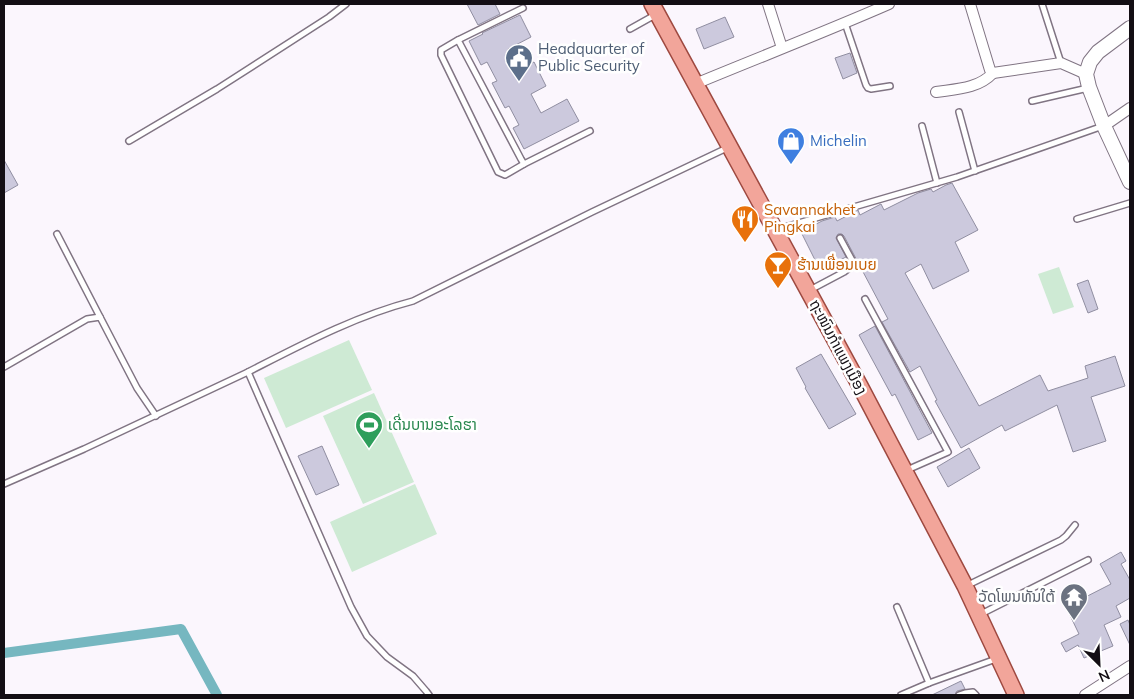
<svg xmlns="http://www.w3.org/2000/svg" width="1134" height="699" viewBox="0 0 1134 699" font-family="Mulish,'Noto Sans Lao',sans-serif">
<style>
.green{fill:#ceead4}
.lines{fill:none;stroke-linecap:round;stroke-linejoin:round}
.canal{stroke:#76b7c0;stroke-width:10}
.building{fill:#ccc9dd;stroke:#908ea1}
.lane-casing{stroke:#807483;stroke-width:8}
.street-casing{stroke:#807483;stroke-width:12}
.secondary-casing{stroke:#807483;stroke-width:16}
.primary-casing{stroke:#9e4940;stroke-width:18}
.lane{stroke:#fff;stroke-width:5}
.street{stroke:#fff;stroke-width:10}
.secondary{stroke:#fff;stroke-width:14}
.primary{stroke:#f2a59a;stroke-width:15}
.labels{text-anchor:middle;stroke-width:5;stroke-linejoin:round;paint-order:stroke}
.service-label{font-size:15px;fill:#4e5e75;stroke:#fff;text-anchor:start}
.shop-label{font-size:15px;fill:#366cbe;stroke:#fff;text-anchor:start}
.food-label{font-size:15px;fill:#c56008;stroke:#fff;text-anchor:start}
.street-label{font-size:15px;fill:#130e14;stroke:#fff}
.leisure-label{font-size:15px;fill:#27864d;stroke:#fff;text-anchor:start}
.worship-label{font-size:15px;fill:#5b616d;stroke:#fff;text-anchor:end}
</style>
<rect width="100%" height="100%" fill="#fbf6fd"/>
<!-- green -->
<g class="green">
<polygon points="1059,267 1074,307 1053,314 1038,274"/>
<polygon points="349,340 372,390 286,428 264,378"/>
<polygon points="374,393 414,482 363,504 323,416"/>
<polygon points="415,484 437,534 352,572 330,522"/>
</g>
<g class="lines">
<!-- canal -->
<polyline class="canal" points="4,653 181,629 217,695"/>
</g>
<!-- building -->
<g class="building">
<polygon points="467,4 495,4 500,14 478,25"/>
<polygon points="520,15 531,37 508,49 519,70 534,62 546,86 531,94 541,113 567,99 579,121 524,149 513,128 519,125 509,106 505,108 492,83 497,81 487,62 481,65 469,41 483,34 482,33"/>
<polygon points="725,17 734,37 704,49 696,29"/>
<polygon points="850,53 857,73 843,79 835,58"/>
<polygon points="4,160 18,185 4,193"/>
<polygon points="952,183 978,230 955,242 969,271 933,289 921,264 905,273 979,406 1040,375 1048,391 1088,378 1085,366 1115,356 1125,386 1091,397 1106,441 1073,452 1057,405 1005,431 1002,425 961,448 935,401 937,400 920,366 910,372 882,322 888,319 844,236 842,234 838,234 836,238 846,257 820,270 801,232 822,221 835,217 837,221 858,210 860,215 881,204 884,210 918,193 931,189 933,192 946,185"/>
<polygon points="1088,280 1098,309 1088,313 1077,284"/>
<polygon points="875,326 932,433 918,440 895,394 892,396 859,335"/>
<polygon points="821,354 856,414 829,429 805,388 806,387 796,368"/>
<polygon points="322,446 339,485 316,495 298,456"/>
<polygon points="969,448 980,468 948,487 937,467"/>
<polygon points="1121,552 1126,561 1121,564 1130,580 1130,598 1116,606 1121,617 1104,625 1113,646 1084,658 1078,645 1066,652 1061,643 1079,634 1066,607 1111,584 1100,564"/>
<polygon points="1128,620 1130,625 1130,645 1120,624"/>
<polygon points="961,681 965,689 957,691 955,695 932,695"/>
</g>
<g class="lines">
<!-- lane casing -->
<g class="lane-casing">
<g id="lane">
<polyline points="1042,4 1061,63"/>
<polyline points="523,8 458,40 521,159 524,164 590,131"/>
<polyline points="845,23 866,85 868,88 871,89 890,86"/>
<polyline points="630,29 655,15"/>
<polyline points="458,40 441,50 441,55 498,172 505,175 524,164"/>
<polyline points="1032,101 1088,88"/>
<polyline points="959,112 975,171"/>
<polyline points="922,126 937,183"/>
<polyline points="129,141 217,89 329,17 346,4"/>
<polyline points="1077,219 1130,203"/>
<polyline points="778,229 957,177 1103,126"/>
<polyline points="57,234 100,317"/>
<polyline points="810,290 844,272 853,265 853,262 840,238"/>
<polyline points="865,299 948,452 907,470"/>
<polyline points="4,367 87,319 100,317 137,388 156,416"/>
<polyline points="4,484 84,449 248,372"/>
<polyline points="968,585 1061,540 1066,536 1075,525"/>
<polyline points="897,607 929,683"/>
<polyline points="981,614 1088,560"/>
<path d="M429 695 426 691 413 676 387 657 367 636 351 607 248 372C301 345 355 316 413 301L592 212 729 147"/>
<polyline points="901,695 929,683 996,659"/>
<polyline points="959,695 965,693 973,692 976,695"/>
</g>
</g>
<!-- street casing -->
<g class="street-casing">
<g id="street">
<polyline points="768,4 782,48"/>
<polyline points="970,4 990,70 993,73 1061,63 1086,74"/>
<path d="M695 84C760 57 825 32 889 4"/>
<path d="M936 92C956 89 978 89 993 73"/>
<polyline points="1104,126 1130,108"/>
<polyline points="1085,695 1130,666"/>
</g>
</g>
<!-- secondary casing -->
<g class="secondary-casing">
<polyline id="secondary" points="1130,28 1098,52 1090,62 1086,74 1089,87 1104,126 1130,182"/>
</g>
<!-- primary casing -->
<g class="primary-casing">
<polyline id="primary" points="652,4 860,386 965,586 1016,695"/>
</g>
<!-- lane -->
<use href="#lane" class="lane"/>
<!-- street -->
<use href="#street" class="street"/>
<!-- secondary -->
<use href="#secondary" class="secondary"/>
<!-- primary -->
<use href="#primary" class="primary"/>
</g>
<!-- icons -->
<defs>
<g id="civic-pin" transform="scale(1.4375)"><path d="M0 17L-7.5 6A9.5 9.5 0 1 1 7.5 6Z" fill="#5c6f8a" stroke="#fff"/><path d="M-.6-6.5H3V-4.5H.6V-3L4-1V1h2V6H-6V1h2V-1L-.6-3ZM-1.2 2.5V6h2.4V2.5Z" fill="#fff"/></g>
<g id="shop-pin" transform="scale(1.4375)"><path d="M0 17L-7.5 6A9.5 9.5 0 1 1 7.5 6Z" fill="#3f7fe0" stroke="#fff"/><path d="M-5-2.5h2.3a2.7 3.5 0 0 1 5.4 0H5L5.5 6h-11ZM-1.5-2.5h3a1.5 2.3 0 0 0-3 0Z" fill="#fff"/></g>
<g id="restaurant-pin" transform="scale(1.4375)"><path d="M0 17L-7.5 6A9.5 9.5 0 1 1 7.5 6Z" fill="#e8710a" stroke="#fff"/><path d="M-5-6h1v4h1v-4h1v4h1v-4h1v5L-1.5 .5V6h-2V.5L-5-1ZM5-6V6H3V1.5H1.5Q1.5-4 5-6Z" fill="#fff"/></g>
<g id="bar-pin" transform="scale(1.4375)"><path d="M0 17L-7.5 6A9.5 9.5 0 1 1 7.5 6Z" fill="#e8710a" stroke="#fff"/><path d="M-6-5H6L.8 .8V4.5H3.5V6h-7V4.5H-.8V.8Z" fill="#fff"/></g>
<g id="stadium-pin" transform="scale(1.4375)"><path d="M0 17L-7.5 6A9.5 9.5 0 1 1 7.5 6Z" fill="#2e9e5b" stroke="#fff"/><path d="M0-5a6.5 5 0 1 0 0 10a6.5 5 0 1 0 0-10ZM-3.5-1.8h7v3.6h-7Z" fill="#fff"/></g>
<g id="temple-pin" transform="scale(1.4375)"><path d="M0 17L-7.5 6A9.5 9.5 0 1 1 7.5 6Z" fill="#6b7280" stroke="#fff"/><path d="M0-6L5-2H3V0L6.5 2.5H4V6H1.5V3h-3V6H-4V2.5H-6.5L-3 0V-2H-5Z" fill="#fff"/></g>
</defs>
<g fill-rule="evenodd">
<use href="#civic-pin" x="519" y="58"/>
<use href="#shop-pin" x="791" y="141"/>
<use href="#restaurant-pin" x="745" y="219"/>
<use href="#bar-pin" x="778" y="265"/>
<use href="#stadium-pin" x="369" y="425"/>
<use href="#temple-pin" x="1074" y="597"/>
</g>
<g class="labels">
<!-- service labels -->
<g class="service-label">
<text x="538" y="54">Headquarter of<tspan x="538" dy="17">Public Security</tspan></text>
</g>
<!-- shop labels -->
<g class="shop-label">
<text x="810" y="146">Michelin</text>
</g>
<!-- food labels -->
<g class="food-label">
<text x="764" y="215">Savannakhet<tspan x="764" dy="17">Pingkai</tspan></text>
<text x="797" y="270">ຮ້ານເພື່ອນເບຍ</text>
</g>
<!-- street labels -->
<g class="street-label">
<text transform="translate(838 347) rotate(62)" y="5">ຖະໜົນກຳແພງເມືອງ</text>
</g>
<!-- leisure labels -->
<g class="leisure-label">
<text x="388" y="430">ເດີ່ນບານອະໂລຮາ</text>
</g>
<!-- worship labels -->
<g class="worship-label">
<text x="1055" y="602">ວັດໂພນທັນໃຕ້</text>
</g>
</g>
<!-- border -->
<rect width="1134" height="699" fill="none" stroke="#130e14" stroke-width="10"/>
<!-- north arrow -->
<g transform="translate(1099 664) rotate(156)" stroke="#ffffff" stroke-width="4" paint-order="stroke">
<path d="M0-4L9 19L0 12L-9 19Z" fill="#130e14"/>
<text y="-8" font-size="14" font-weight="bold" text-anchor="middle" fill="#130e14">N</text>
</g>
</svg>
